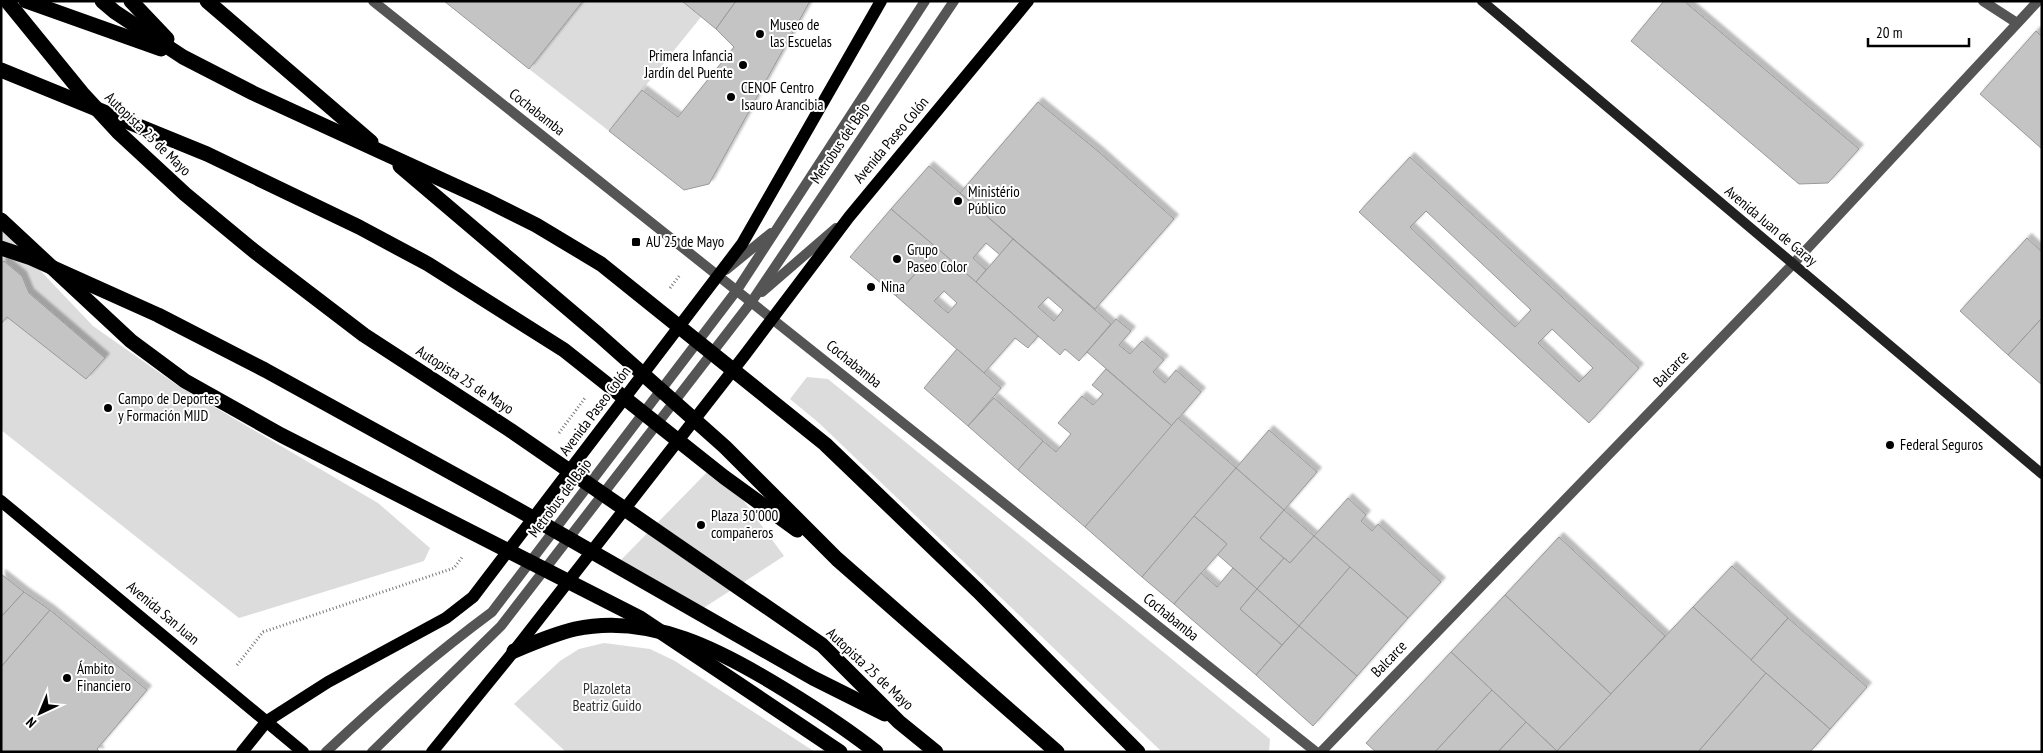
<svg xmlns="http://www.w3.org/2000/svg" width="2043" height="753" viewBox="0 0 2043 753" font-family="'PT Sans Narrow',sans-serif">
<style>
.green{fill:#dcdcdc}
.building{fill:#c4c4c4;stroke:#999;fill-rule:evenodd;filter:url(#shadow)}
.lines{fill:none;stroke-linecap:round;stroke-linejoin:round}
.path{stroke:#777;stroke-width:3;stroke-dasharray:1 2.5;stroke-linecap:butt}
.lane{stroke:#555;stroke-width:10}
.street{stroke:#555;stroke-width:10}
.secondary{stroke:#222;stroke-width:10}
.primary{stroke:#000;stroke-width:12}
.highway{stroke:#000;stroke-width:15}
.poi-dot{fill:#000;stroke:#fff;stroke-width:2}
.labels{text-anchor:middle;stroke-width:4;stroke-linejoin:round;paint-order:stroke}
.poi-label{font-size:15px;fill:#000;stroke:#fff;text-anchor:start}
.street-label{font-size:15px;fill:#000;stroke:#fff}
.park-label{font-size:15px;fill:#333;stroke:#fff}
</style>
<defs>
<filter id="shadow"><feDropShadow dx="4.5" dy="-4.5" stdDeviation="1" flood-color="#0004"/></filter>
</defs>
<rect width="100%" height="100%" fill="#fff"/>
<!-- green -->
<g class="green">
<polygon points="583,1 682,1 701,17 609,131 529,69"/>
<polygon points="1,220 15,244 93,326 177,385 378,503 430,548 424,561 239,618 1,430"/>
<polygon points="807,377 828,379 1270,739 1269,752 1162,752 819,423 790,399"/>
<polygon points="716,463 784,556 691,616 618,563"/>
<polygon points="604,643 650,649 675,661 815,752 566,752 514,704 560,661 579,649"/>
</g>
<!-- building -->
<g class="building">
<polygon points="444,1 583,1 529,69"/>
<polygon points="682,1 736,1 716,29"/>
<polygon points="736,1 810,1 709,184 684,190 609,131 642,90 678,117 734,47 716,29"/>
<polygon points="1664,1 1684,1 1859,149 1828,183 1799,184 1631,41"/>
<polygon points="2036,31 2042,37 2042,149 1980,94"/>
<polygon points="1038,102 1099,152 1174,219 1095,309 960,193"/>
<path d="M1410 157 1639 368 1589 423 1359 212ZM1426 211 1531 310 1515 327 1410 227ZM1552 329 1593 368 1579 382 1538 343Z"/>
<polygon points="929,166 1013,239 1000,255 986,243 973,258 986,270 976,282 891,209"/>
<polygon points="891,209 937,248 896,296 850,257"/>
<polygon points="2027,238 2042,252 2042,318 2008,355 1960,311"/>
<path d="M1013 239 1111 324 1079 361 1065 349 1060 355 976 282ZM1048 297 1063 310 1054 321 1038 307Z"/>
<path d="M937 248 1038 336 1028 348 1015 338 984 373 896 296ZM944 291 957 303 948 313 934 301Z"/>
<polygon points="4,261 22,276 29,293 105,358 86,379 7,317 1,324 1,263"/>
<polygon points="2042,318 2042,385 2008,355"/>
<polygon points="1116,319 1131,331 1119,345 1130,354 1142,341 1164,360 1153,372 1165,383 1176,370 1201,392 1172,426 1087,352"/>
<polygon points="957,349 1001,388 968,426 924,388"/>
<polygon points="1106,369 1172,426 1085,527 1018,470 1043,441 1056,452 1071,434 1058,423 1082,396 1093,405 1103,394 1092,385"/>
<polygon points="994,398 1043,441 1018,470 968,426"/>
<polygon points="1178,418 1236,468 1142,577 1085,527"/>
<polygon points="1269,430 1317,472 1284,510 1236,468"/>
<polygon points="1236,468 1284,510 1260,538 1284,558 1257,589 1217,554 1227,544 1194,516"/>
<polygon points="1348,498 1366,515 1361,521 1372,531 1378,524 1441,582 1408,618 1314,536"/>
<polygon points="1284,510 1314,536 1290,563 1260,538"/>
<polygon points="1194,516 1227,544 1174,604 1142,577"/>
<polygon points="1314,536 1350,567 1299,626 1257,589 1284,558 1290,563"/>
<polygon points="1559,537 1665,636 1611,694 1505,595"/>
<polygon points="1732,566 1788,618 1751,660 1693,607"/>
<polygon points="1350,567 1408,618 1357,676 1299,626"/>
<polygon points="1233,568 1257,589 1240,609 1282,645 1256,675 1174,604 1201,573 1217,587"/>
<polygon points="1,574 24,592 1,617"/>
<polygon points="1257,589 1299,626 1282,645 1240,609"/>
<polygon points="24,592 50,610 1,667 1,617"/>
<polygon points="1505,595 1611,694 1557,751 1451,652"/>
<polygon points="1693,607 1766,673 1698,752 1556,752"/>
<polygon points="50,610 147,690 97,749 100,752 1,752 1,667"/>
<polygon points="1788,618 1867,687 1830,729 1751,660"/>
<polygon points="1299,626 1357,676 1313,726 1256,675"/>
<polygon points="1451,652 1492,690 1435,752 1376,752 1366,743"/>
<polygon points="1766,673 1830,729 1810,752 1698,752"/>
<polygon points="1492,690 1526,722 1498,752 1435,752"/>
<polygon points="1526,722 1557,751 1556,752 1498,752"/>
</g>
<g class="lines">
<!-- path -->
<g class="path">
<polyline points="670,288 680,275"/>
<polyline points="559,433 585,398"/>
<polyline points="237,665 263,632 454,568 463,556"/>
</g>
<!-- lane -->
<g class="lane">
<polyline points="1983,1 2017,23"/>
<polyline points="726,270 771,233"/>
<polyline points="762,292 836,228"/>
<path d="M326 752C379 702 434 655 492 612L737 290 925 1"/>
<polyline points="372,752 501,626 752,301 954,1"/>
</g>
<!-- street -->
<g class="street">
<polyline points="373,1 1316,752"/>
<polyline points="1321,752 1793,264 2038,1"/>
</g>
<!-- secondary -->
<polyline class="secondary" points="1482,1 2042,474"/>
<!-- primary -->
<g class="primary">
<polyline points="1,501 303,752"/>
<polyline points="242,752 267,721 328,682 446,618 473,597 742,244 881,1"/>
<polyline points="432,752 514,651 744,356 849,217 1028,1"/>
</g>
<!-- highway -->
<g class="highway">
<polyline points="7,1 82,93 118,132 185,194 254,251 364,335 510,430 822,645 899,722 936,752"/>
<polyline points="26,1 161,49"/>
<polyline points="102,1 115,12 183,57 253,93 484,199 536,225 601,264 825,444 978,591 1138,752"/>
<polyline points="131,1 167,39"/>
<polyline points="207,1 371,142"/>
<polyline points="1,70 207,154 359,227 428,264 564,350 724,477 797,530"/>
<polyline points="400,166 599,335 725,447 837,559 1057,752"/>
<polyline points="1,220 131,341 185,381 281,435 640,618 840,752"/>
<polyline points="1,248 31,258 158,315 265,370 517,509 813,678 885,714"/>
<path d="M514 651C533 643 554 634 575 629 651 613 722 651 785 690 816 709 847 729 876 752"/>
</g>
</g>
<!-- markers -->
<g class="poi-dot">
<circle cx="760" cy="34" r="5"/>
<circle cx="743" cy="65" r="5"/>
<circle cx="731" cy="97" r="5"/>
<circle cx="958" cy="201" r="5"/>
<rect x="631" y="237" width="10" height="10" rx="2.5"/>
<circle cx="897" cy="259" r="5"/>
<circle cx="871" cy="287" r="5"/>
<circle cx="108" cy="408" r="5"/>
<circle cx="1890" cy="445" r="5"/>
<circle cx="701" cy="525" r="5"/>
<circle cx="67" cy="678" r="5"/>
</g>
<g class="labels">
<!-- poi labels -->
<g class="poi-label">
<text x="770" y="30">Museo de<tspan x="770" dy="17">las Escuelas</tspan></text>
<text x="733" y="61" text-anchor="end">Primera Infancia<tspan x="733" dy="17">Jardín del Puente</tspan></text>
<text x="741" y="93">CENOF Centro<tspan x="741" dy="17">Isauro Arancibia</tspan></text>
<text x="968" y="197">Ministério<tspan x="968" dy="17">Público</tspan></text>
<text x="646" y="247">AU 25 de Mayo</text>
<text x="907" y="255">Grupo<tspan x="907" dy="17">Paseo Color</tspan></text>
<text x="881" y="292">Nina</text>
<text x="118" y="404">Campo de Deportes<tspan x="118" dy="17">y Formación MIJD</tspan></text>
<text x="1900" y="450">Federal Seguros</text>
<text x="711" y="521">Plaza 30'000<tspan x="711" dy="17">compañeros</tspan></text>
<text x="77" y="674">Ámbito<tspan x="77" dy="17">Financiero</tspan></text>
</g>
<!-- street labels -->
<g class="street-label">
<text transform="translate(537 112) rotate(38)" y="5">Cochabamba</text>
<text transform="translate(148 134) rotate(44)" y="5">Autopista 25 de Mayo</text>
<text transform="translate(891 140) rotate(-50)" y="5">Avenida Paseo Colón</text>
<text transform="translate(840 143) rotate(-56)" y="5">Metrobus del Bajo</text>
<text transform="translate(1771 226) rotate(40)" y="5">Avenida Juan de Garay</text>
<text transform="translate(854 364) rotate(39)" y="5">Cochabamba</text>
<text transform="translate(1671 369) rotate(-46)" y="5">Balcarce</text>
<text transform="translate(465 380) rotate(33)" y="5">Autopista 25 de Mayo</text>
<text transform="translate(595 411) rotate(-53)" y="5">Avenida Paseo Colón</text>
<text transform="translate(560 498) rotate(-53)" y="5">Metrobus del Bajo</text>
<text transform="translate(163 613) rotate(40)" y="5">Avenida San Juan</text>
<text transform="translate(1171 617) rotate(39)" y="5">Cochabamba</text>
<text transform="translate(1389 659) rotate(-46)" y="5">Balcarce</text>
<text transform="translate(870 669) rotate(43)" y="5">Autopista 25 de Mayo</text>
</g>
<!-- park labels -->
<g class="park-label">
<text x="607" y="694">Plazoleta<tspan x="607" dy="17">Beatriz Guido</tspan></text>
</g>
</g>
<!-- border -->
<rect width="2043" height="753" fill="none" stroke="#000000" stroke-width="5"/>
<!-- north arrow -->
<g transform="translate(40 713) rotate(224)" stroke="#ffffff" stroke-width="4" paint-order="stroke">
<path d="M0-4L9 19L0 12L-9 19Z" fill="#000000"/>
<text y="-8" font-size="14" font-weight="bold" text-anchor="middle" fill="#000000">N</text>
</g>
<!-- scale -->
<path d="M1868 38v8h101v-8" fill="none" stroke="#000000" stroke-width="2.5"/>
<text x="1876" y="38" font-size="15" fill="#000000" stroke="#ffffff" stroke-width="4" paint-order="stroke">20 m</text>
</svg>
